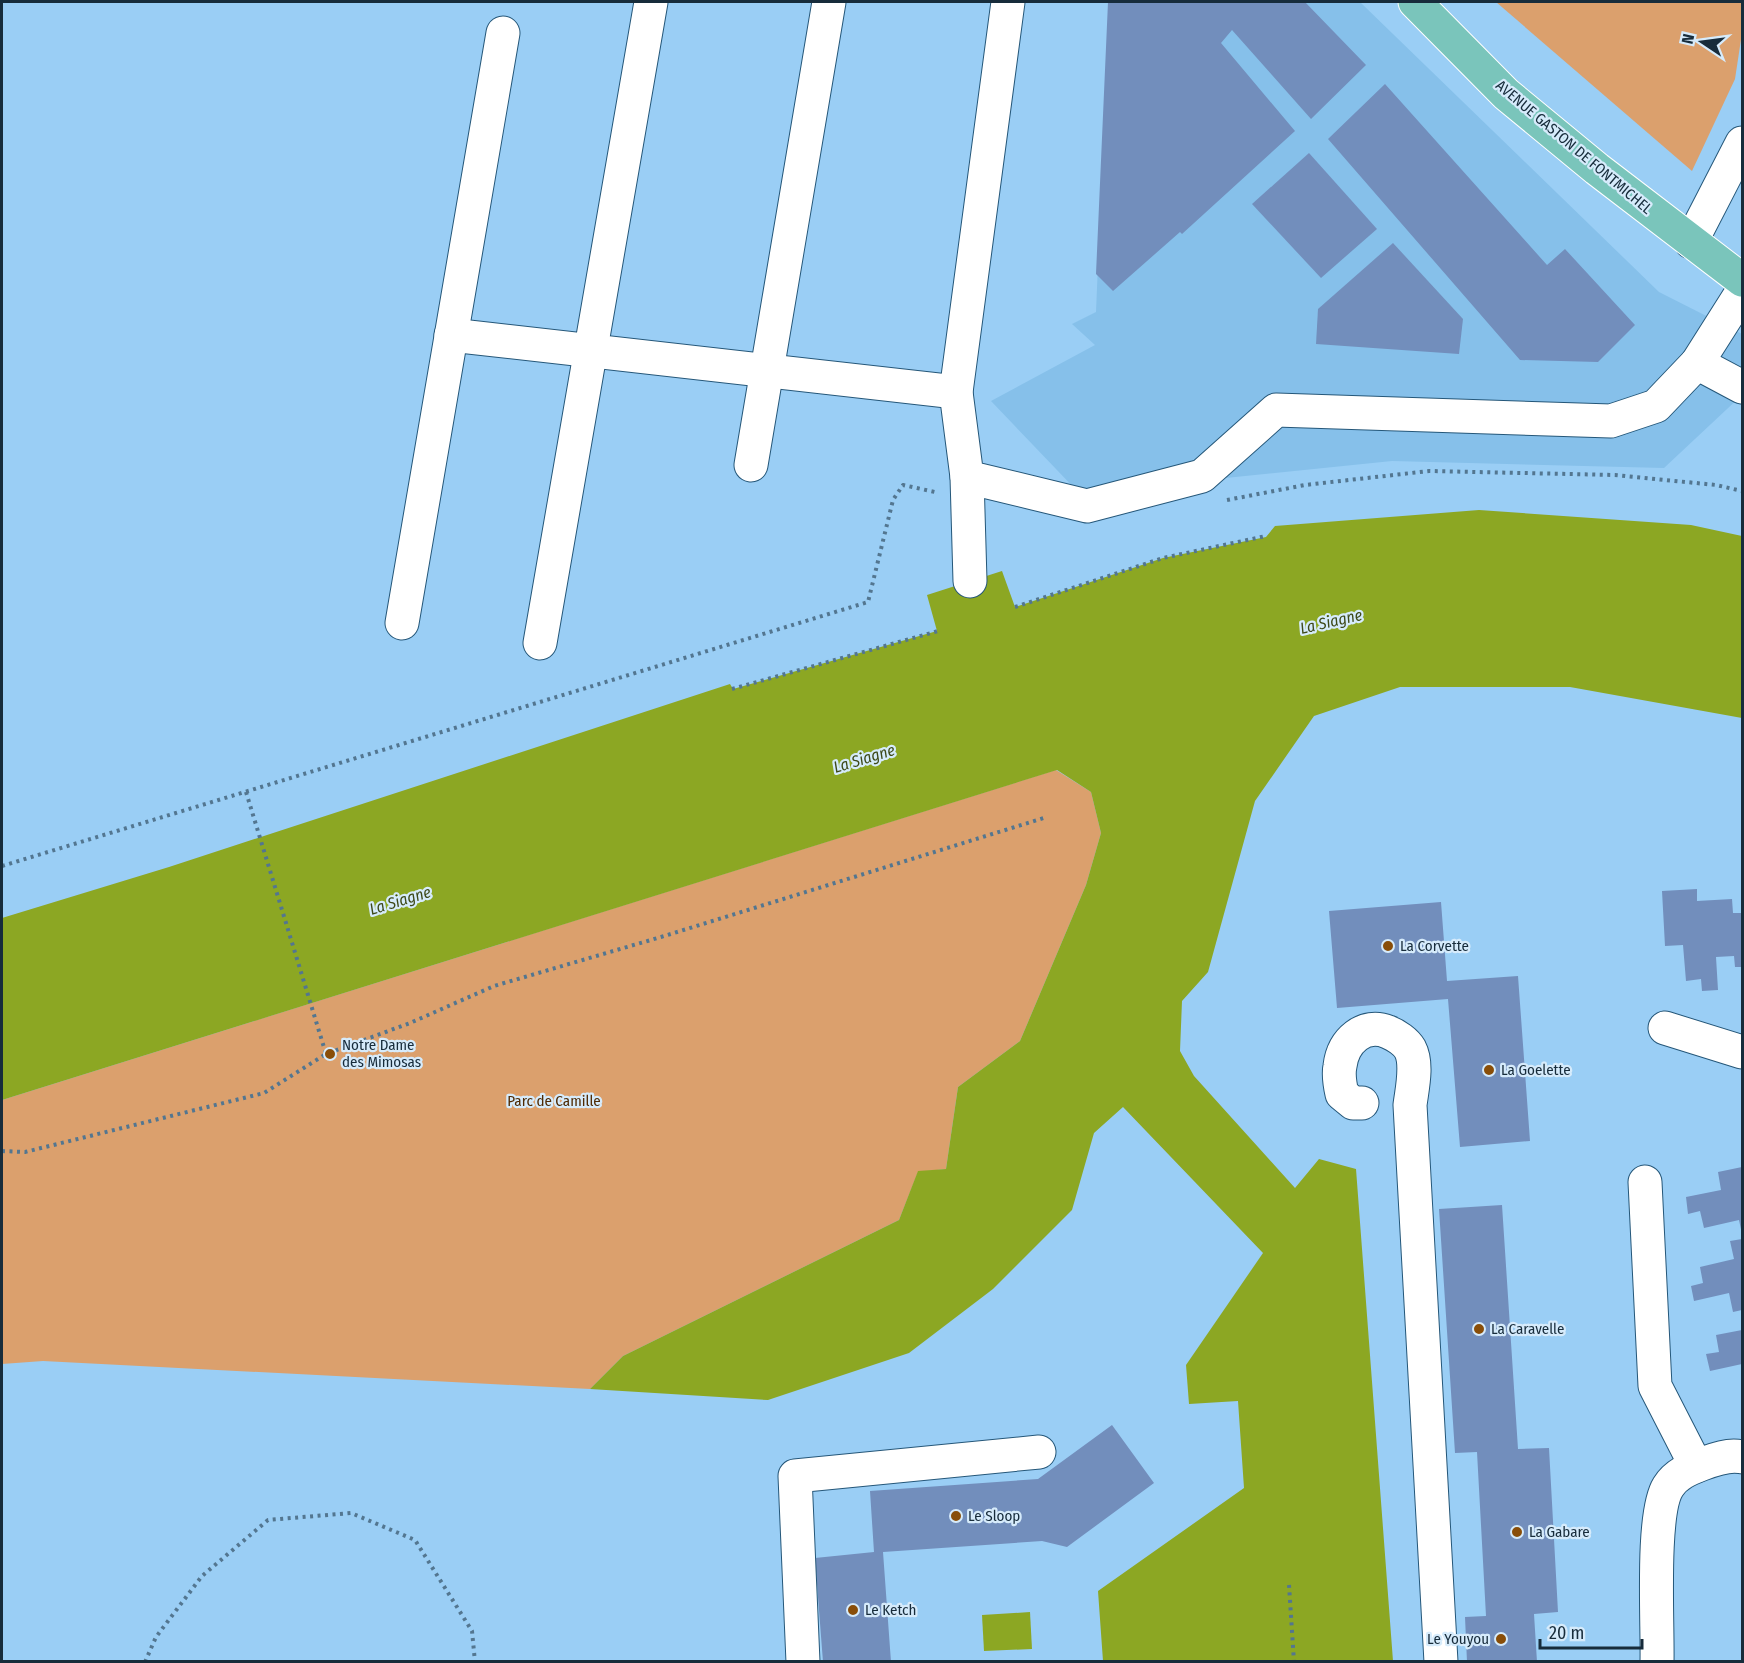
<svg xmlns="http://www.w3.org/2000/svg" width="1744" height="1663" viewBox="0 0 1744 1663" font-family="'Fira Sans Condensed',sans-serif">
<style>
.built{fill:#86c0ea}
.green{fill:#dba06d}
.water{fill:#8ca723}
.building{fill:#728ebc}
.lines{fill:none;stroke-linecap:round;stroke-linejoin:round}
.minor-casing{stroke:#255779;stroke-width:35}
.major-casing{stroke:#fff;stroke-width:35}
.path{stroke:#537690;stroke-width:4;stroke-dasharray:3 4.5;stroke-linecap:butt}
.minor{stroke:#fff;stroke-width:33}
.major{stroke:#7ac5bb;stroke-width:33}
.poi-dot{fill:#894e09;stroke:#d6ebfb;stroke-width:2}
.labels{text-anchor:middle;stroke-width:4.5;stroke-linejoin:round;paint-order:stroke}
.street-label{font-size:15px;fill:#172c3b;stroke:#d6ebfb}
.poi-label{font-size:15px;fill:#172c3b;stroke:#d6ebfb;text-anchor:start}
.park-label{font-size:15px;fill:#4f2a03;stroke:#d6ebfb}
.water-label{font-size:16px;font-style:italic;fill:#3d4918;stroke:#d6ebfb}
</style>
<rect width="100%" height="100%" fill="#9acef5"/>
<!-- built -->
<polygon class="built" points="1109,2 1360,2 1659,292 1742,334 1742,395 1664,468 1392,461 1079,493 991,401 1095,345 1072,324 1096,312"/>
<!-- green -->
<g class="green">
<polygon points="1496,2 1742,2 1742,33 1735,79 1692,171"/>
<polygon points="1056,770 1091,792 1101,833 1086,885 1020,1041 958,1087 946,1169 918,1172 899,1220 623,1356 590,1389 43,1361 2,1364 2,1100"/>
</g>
<!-- water -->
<g class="water">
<polygon points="1479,510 1691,525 1742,536 1742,718 1570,687 1400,687 1314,716 1255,801 1208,972 1182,1001 1180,1051 1194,1076 1295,1188 1319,1159 1356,1169 1393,1661 1103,1661 1098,1591 1244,1488 1238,1401 1189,1404 1186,1365 1263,1253 1123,1107 1094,1133 1072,1210 993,1289 909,1353 768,1400 590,1389 623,1356 899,1220 918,1171 946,1169 958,1087 1020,1041 1086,885 1101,833 1091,792 1057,770 2,1100 2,918 169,867 730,684 733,689 937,631 927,595 1002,571 1015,607 1163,558 1266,537 1275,526"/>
<polygon points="1030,1612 1032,1649 984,1651 982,1615"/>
</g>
<!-- building -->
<g class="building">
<polygon points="1108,2 1305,2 1366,65 1311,119 1232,30 1221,43 1295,131 1182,234 1180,232 1113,291 1096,274"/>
<polygon points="1385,84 1547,265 1565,249 1635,325 1598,362 1520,360 1328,139"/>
<polygon points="1309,153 1377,229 1321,278 1252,204"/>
<polygon points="1393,243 1463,319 1459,354 1316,344 1318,309"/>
<polygon points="1697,889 1697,901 1732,899 1733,913 1742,913 1742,967 1735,967 1734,956 1716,957 1718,990 1702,991 1701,979 1686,981 1683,945 1665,946 1662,891"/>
<polygon points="1441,902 1447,981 1518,976 1530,1141 1460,1147 1448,999 1337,1008 1329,911"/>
<polygon points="1742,1167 1742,1234 1739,1220 1704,1228 1700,1211 1688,1214 1686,1197 1721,1190 1718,1172"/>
<polygon points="1502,1205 1518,1449 1549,1448 1558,1612 1534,1614 1537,1662 1467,1662 1465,1617 1486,1616 1477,1452 1455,1453 1439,1209"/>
<polygon points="1742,1239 1742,1310 1733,1312 1729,1293 1694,1301 1691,1286 1703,1283 1700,1267 1734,1259 1730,1241"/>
<polygon points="1742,1330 1742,1364 1710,1371 1706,1354 1719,1352 1716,1335"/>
<polygon points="1112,1425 1154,1483 1067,1547 1042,1541 883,1552 891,1662 823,1662 815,1558 874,1552 870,1491 1038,1479"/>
</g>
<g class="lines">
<!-- minor casing -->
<g class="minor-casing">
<g id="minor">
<polyline points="1008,2 956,392 967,477 1087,506 1202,476 1276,410 1611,421 1656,406 1697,363 1742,292"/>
<polyline points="1691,242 1742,143"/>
<polyline points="451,335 956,392"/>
<polyline points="1697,363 1742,387"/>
<polyline points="751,465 829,2"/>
<polyline points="967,477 970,581"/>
<polyline points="402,623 503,33"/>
<polyline points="540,643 651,2"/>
<polyline points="1665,1028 1742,1052"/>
<path d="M1362 1103H1353L1342 1094C1340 1085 1338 1075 1340 1066 1343 1041 1364 1022 1388 1032 1396 1035 1406 1042 1410 1049 1418 1064 1412 1089 1410 1105L1441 1662"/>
<polyline points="1645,1182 1655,1386 1696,1466"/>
<polyline points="803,1662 795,1476 1039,1452"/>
<path d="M1657 1662C1658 1625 1651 1514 1668 1487 1676 1474 1689 1469 1702 1464 1715 1459 1729 1454 1742 1457"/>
</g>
</g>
<!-- major casing -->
<g class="major-casing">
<polyline id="major" points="1415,2 1506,94 1597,169 1742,280"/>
</g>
<!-- path -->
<g class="path">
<polyline points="1227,500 1305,485 1429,471 1615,475 1716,485 1742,491"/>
<polyline points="1015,607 1163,558 1266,536"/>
<polyline points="732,689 938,631"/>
<polyline points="246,792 326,1054"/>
<polyline points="2,866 868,602 893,500 903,485 935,492"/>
<polyline points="2,1151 25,1152 264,1093 326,1054 410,1023 494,986 661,937 1047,817"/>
<polyline points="1289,1585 1294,1662"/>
<polyline points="145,1662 156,1637 202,1576 268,1520 351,1513 415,1540 472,1631 475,1662"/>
</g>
<!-- minor -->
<use href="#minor" class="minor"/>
<!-- major -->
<use href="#major" class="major"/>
</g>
<!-- markers -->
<g class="poi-dot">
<circle cx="1388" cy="946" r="6"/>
<circle cx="330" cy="1054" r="6"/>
<circle cx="1489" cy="1070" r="6"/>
<circle cx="1479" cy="1329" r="6"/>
<circle cx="956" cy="1516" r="6"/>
<circle cx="1517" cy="1532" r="6"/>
<circle cx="853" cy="1610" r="6"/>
<circle cx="1501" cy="1639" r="6"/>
</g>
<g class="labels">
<!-- street labels -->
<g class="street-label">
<text transform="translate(1574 147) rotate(40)" y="5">AVENUE GASTON DE FONTMICHEL</text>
</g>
<!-- poi labels -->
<g class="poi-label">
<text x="1400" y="951">La Corvette</text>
<text x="342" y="1050">Notre Dame<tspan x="342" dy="17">des Mimosas</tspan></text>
<text x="1501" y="1075">La Goelette</text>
<text x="1491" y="1334">La Caravelle</text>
<text x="968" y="1521">Le Sloop</text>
<text x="1529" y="1537">La Gabare</text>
<text x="865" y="1615">Le Ketch</text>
<text x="1489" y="1644" text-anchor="end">Le Youyou</text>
</g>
<!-- park labels -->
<g class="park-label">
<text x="554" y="1106">Parc de Camille</text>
</g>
<!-- water labels -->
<g class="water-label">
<text transform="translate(1331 621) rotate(-13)" y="6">La Siagne</text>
<text transform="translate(864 758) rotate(-17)" y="6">La Siagne</text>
<text transform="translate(400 900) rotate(-17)" y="6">La Siagne</text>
</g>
</g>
<!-- border -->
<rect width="1744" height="1663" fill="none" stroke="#172c3b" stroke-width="6"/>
<!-- north arrow -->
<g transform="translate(1702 42) rotate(283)" stroke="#d6ebfb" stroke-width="4.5" paint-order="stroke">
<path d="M0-4.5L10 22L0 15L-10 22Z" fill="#172c3b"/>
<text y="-9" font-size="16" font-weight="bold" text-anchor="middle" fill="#172c3b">N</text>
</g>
<!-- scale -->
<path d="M1540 1639v9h102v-9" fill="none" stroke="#172c3b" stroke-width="3"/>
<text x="1549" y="1639" font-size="18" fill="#172c3b" stroke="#d6ebfb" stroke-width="4.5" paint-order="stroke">20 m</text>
</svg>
